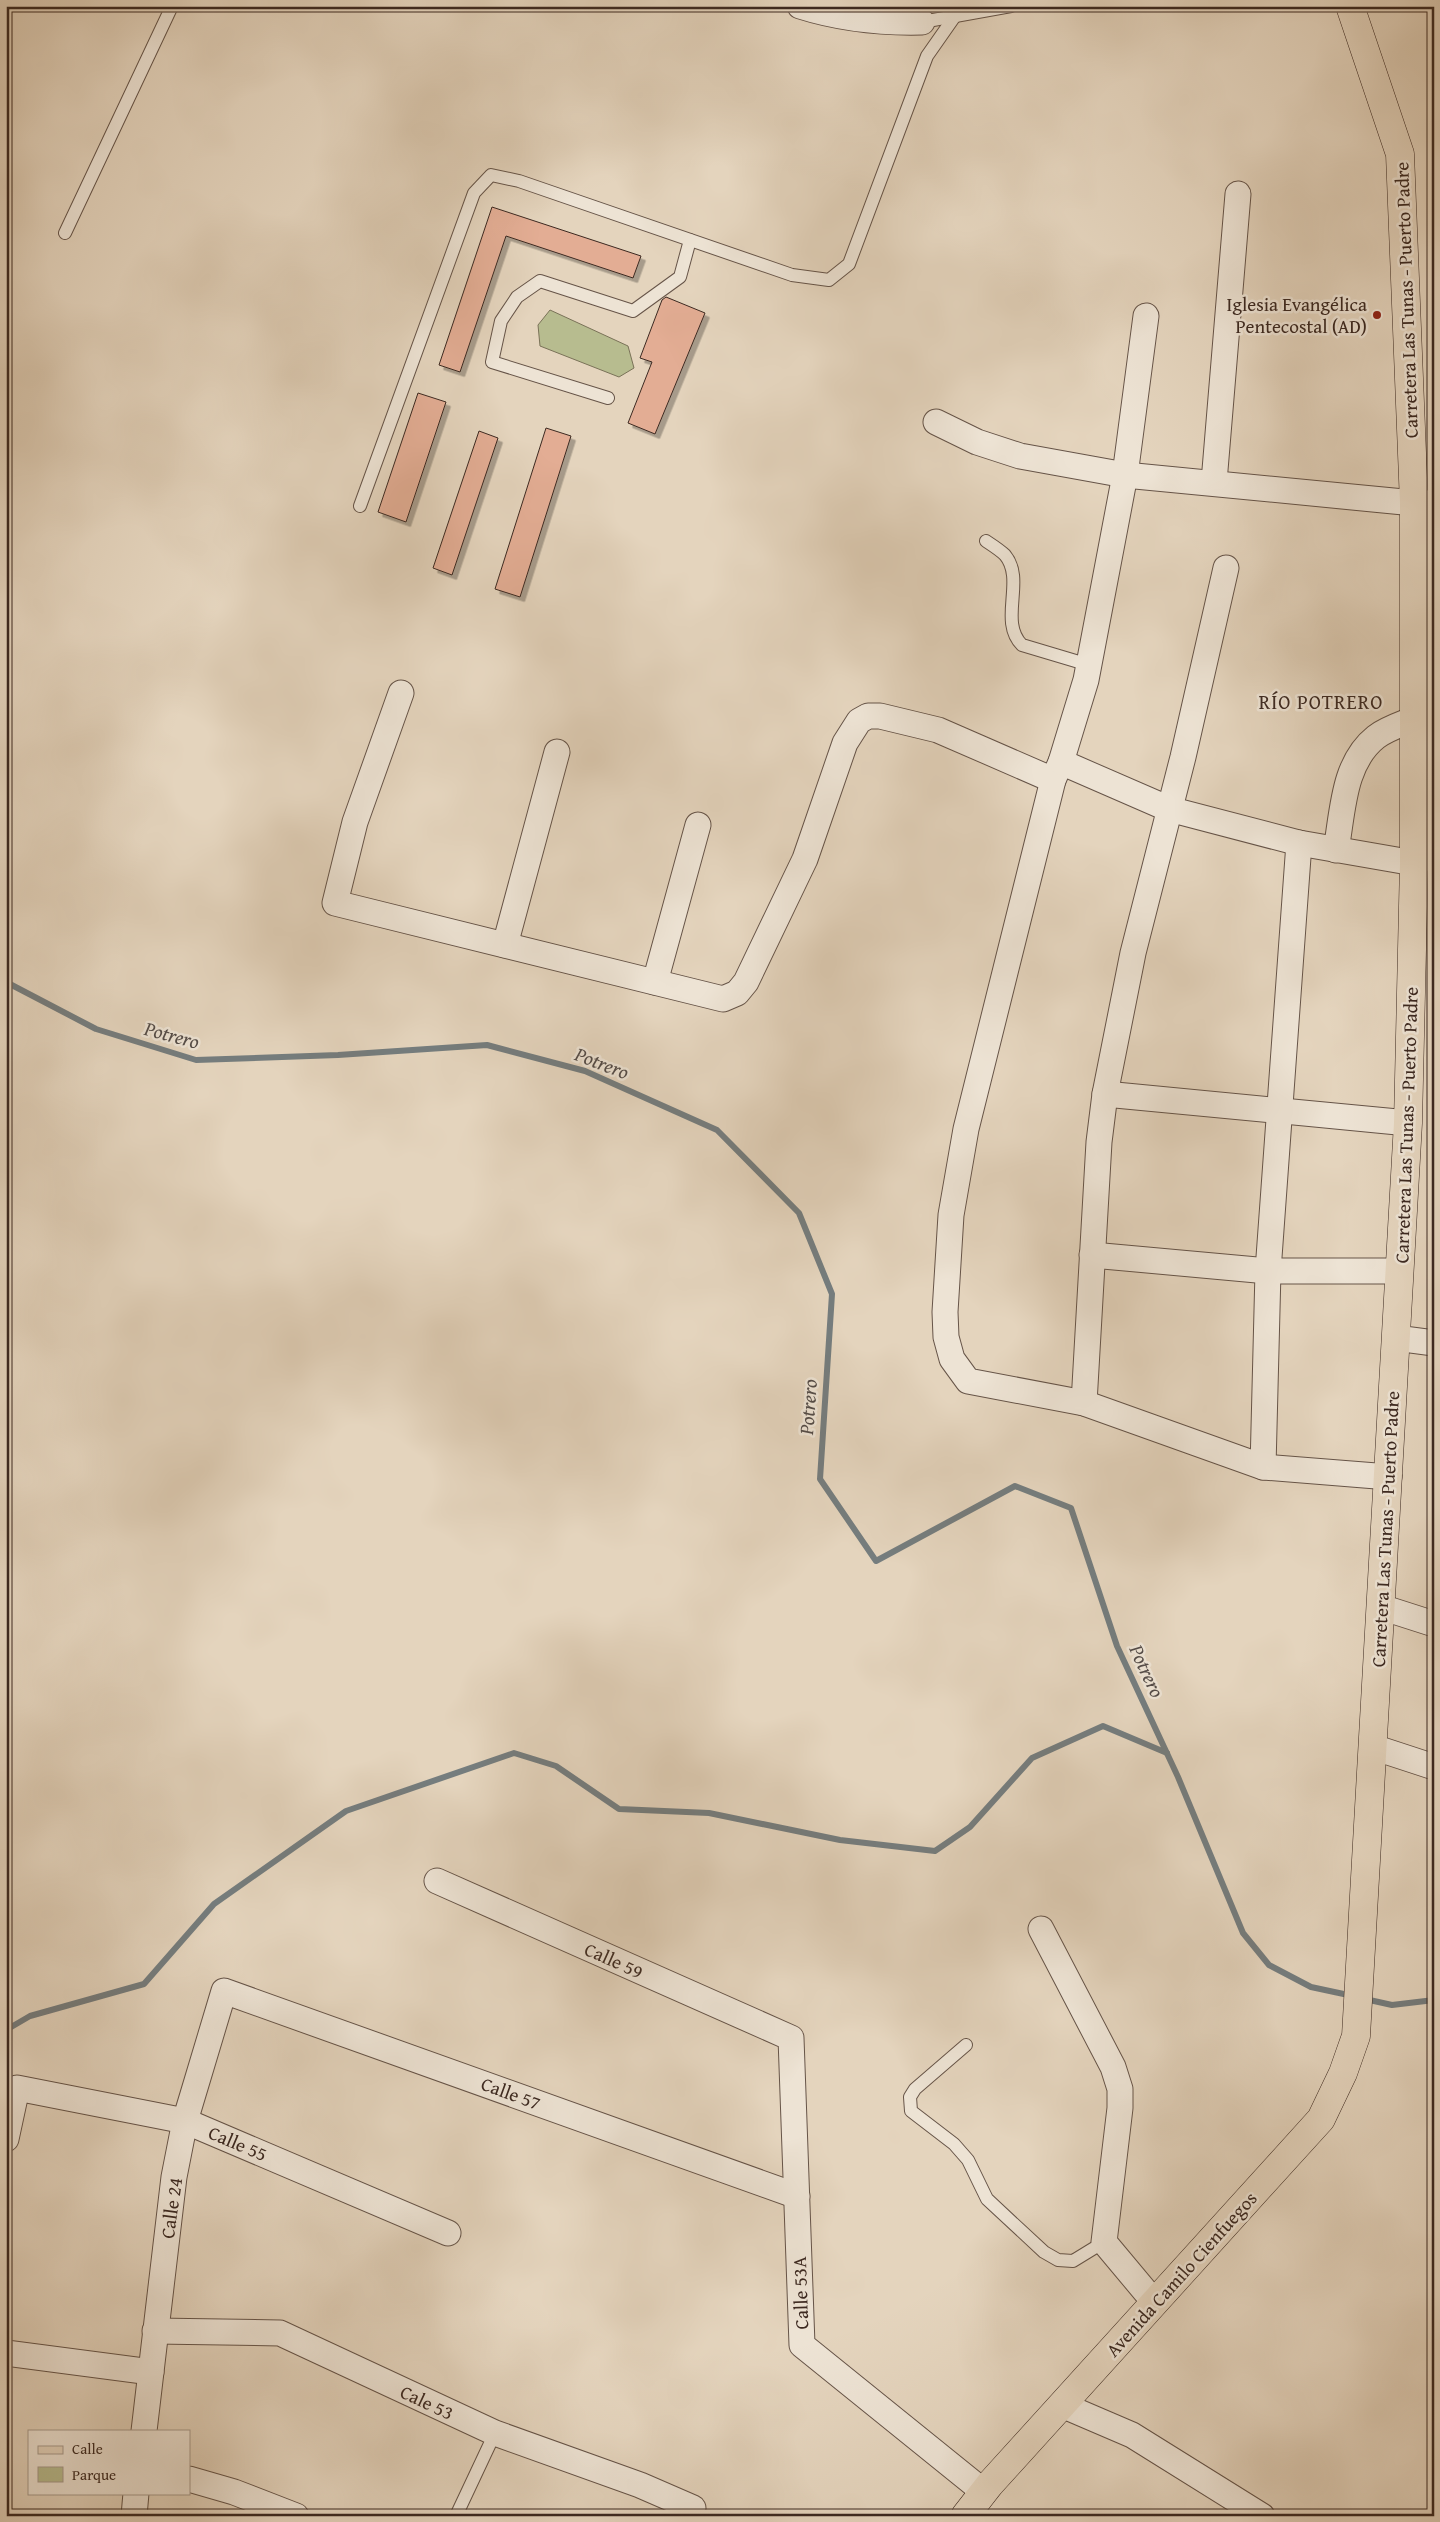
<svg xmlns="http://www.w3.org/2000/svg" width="1440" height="2522" viewBox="0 0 1440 2522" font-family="'Gentium Book Plus',serif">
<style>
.green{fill:#b7bc8f;stroke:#7a7258}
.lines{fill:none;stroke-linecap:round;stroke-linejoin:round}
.stream{stroke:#757d7e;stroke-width:6}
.building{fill:#e3ad94;stroke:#3c2921;filter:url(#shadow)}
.lane-casing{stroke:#665448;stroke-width:14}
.street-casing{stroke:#665448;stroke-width:27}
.primary-casing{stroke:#3c2921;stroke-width:29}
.lane{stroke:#ede3d4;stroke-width:12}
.street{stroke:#ede3d4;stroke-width:25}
.primary{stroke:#e4d4bd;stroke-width:28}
.poi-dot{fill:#8f2418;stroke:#ede3d4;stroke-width:2}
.labels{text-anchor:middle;stroke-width:5;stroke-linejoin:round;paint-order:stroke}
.street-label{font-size:19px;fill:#3c2921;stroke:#ede3d4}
.poi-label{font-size:19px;fill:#3c2921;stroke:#ede3d4;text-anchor:end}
.neighbourhood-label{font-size:20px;letter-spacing:1px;fill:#3c2921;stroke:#ede3d4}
.water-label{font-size:20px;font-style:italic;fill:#544c48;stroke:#ede3d4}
</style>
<defs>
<filter id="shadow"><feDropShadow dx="4.5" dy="4.5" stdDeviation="0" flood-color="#0004"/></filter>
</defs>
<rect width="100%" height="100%" fill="#e4d4bd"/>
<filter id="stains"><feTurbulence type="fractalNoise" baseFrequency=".004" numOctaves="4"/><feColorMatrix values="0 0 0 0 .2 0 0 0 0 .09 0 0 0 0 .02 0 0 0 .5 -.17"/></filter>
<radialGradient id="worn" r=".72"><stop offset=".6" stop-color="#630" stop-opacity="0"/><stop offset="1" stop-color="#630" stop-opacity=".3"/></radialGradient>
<!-- green -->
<polygon class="green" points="550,310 628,346 634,368 619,377 540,346 538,325"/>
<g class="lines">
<!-- stream -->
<g class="stream">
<polyline points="6,982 96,1029 196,1060 338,1055 487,1045 585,1071 717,1130 799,1213 832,1294 820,1479 876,1561 1015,1486 1071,1508 1117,1646 1178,1777 1243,1933 1269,1965 1311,1987 1353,1996"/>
<polyline points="1365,1999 1392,2005 1434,2000"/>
<polyline points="6,2030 30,2016 144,1984 214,1904 346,1811 514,1753 556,1766 619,1809 709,1813 840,1840 935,1851 970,1827 1032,1758 1103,1726 1167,1753"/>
</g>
</g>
<!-- building -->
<g class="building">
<polygon points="492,207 641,256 633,278 506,236 460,372 439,365"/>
<polygon points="666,297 705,313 655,434 628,423 652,362 640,358 662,300"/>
<polygon points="418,393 446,402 406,522 378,512"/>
<polygon points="546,428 571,436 520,597 495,589"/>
<polygon points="479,431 498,438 452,575 433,568"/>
</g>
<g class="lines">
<!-- lane casing -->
<g class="lane-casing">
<g id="lane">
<polyline points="922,22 1011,6"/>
<polyline points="65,233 172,6"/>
<polyline points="608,398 492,362 501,321 517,297 540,281 633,311 680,277 690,240"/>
<polyline points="360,506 474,193 491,175 519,181 792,275 829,280 849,264 927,56 955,16"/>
<path d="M986 541C992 545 1000 550 1005 555 1026 580 998 621 1022 645L1089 665"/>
<polyline points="1414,719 1434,719"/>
<polyline points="1414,863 1434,865"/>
<polyline points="966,2045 915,2089 910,2097 911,2111 954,2144 968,2160 987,2199 1044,2252 1058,2260 1073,2261 1104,2242"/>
<polyline points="456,2516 495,2433"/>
</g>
</g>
<!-- street casing -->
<g class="street-casing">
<g id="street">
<path d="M800 6C841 19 880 23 922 22"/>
<polyline points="1146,316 1125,475 1086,680 1061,762 1053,780 966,1129 951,1215 945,1312 946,1337 952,1359 968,1381 1084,1403 1263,1467 1389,1477"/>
<polyline points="936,422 977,442 1020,456 1125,475 1414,503 1434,503"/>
<polyline points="1214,482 1238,194"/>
<polyline points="401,693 355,822 335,903 723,999 737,993 746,982 805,859 845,743 859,721 868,716 880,716 938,730 1053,780"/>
<polyline points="1061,762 1169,809 1299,843 1414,863"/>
<path d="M1336 850C1343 811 1343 763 1376 737 1386 729 1402 724 1414 719"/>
<polyline points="505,945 557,752"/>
<polyline points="655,982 698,825"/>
<polyline points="1105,1094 1408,1123"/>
<polyline points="1092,1255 1268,1271 1400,1271"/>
<polyline points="1396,1338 1434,1343"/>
<polyline points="1084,1403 1099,1142 1105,1094 1133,953 1183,757 1226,568"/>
<polyline points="1263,1467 1268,1271 1299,843"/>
<polyline points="1381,1607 1434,1624"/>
<polyline points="1373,1747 1434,1767"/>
<polyline points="437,1881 791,2038 802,2345 984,2492"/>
<polyline points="1041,1929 1113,2067 1120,2089 1120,2108 1104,2242 1155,2303"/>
<polyline points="6,2139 17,2088 185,2121 448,2233"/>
<polyline points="155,2331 280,2333 495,2433 640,2485 693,2508 691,2516"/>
<polyline points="6,2353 151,2372"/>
<polyline points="1062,2405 1132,2435 1262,2516"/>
<polyline points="144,2431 174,2177 185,2121 224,1991 797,2196"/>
<polyline points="189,2479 234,2492 296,2516"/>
<polyline points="134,2516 136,2493"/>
</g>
</g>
<!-- primary casing -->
<g class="primary-casing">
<polyline id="primary" points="965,2516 990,2484 1321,2119 1343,2073 1356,2036 1408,1123 1414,863 1414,503 1400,154 1350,6"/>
</g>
<!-- lane -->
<use href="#lane" class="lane"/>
<!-- street -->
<use href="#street" class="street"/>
<!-- primary -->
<use href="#primary" class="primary"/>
</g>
<!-- markers -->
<circle class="poi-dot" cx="1377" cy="315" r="5"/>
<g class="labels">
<!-- street labels -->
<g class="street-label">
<text transform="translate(1406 300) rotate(-92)" y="7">Carretera Las Tunas - Puerto Padre</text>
<text transform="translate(1406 1125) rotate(-88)" y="7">Carretera Las Tunas - Puerto Padre</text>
<text transform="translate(1385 1529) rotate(-87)" y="7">Carretera Las Tunas - Puerto Padre</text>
<text transform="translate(614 1960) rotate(24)" y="7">Calle 59</text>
<text transform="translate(511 2093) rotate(20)" y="7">Calle 57</text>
<text transform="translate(238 2143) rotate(23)" y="7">Calle 55</text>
<text transform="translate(171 2208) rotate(-82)" y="7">Calle 24</text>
<text transform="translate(1181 2274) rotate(-48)" y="7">Avenida Camilo Cienfuegos</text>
<text transform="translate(800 2293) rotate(-92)" y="7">Calle 53A</text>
<text transform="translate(427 2402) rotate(25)" y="7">Cale 53</text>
</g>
<!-- poi labels -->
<g class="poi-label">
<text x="1367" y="311">Iglesia Evangélica<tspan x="1367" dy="22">Pentecostal (AD)</tspan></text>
</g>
<!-- neighbourhood labels -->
<g class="neighbourhood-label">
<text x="1321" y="709">RÍO POTRERO</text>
</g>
<!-- water labels -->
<g class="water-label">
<text transform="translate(172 1035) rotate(15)" y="7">Potrero</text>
<text transform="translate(602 1063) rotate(21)" y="7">Potrero</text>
<text transform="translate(808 1407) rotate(-86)" y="7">Potrero</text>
<text transform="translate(1147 1671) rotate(65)" y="7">Potrero</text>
</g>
</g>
<!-- margin -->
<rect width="1440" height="2522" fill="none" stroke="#e4d4bd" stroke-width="25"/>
<rect x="8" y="8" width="1425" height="2507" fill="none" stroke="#3c2921" stroke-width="2.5"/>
<rect x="12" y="12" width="1415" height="2497" fill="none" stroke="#3c2921"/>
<!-- legend -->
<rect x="28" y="2430" width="162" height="65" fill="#ede3d4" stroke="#a6998c"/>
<rect x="38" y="2446" width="25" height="8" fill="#e4d4bd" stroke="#a6998c"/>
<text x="72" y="2454" font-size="15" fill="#3c2921">Calle</text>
<rect x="38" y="2467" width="25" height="15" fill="#b7bc8f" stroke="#a6998c"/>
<text x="72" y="2480" font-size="15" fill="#3c2921">Parque</text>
<rect width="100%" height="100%" filter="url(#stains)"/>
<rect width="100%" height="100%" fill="url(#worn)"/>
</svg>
